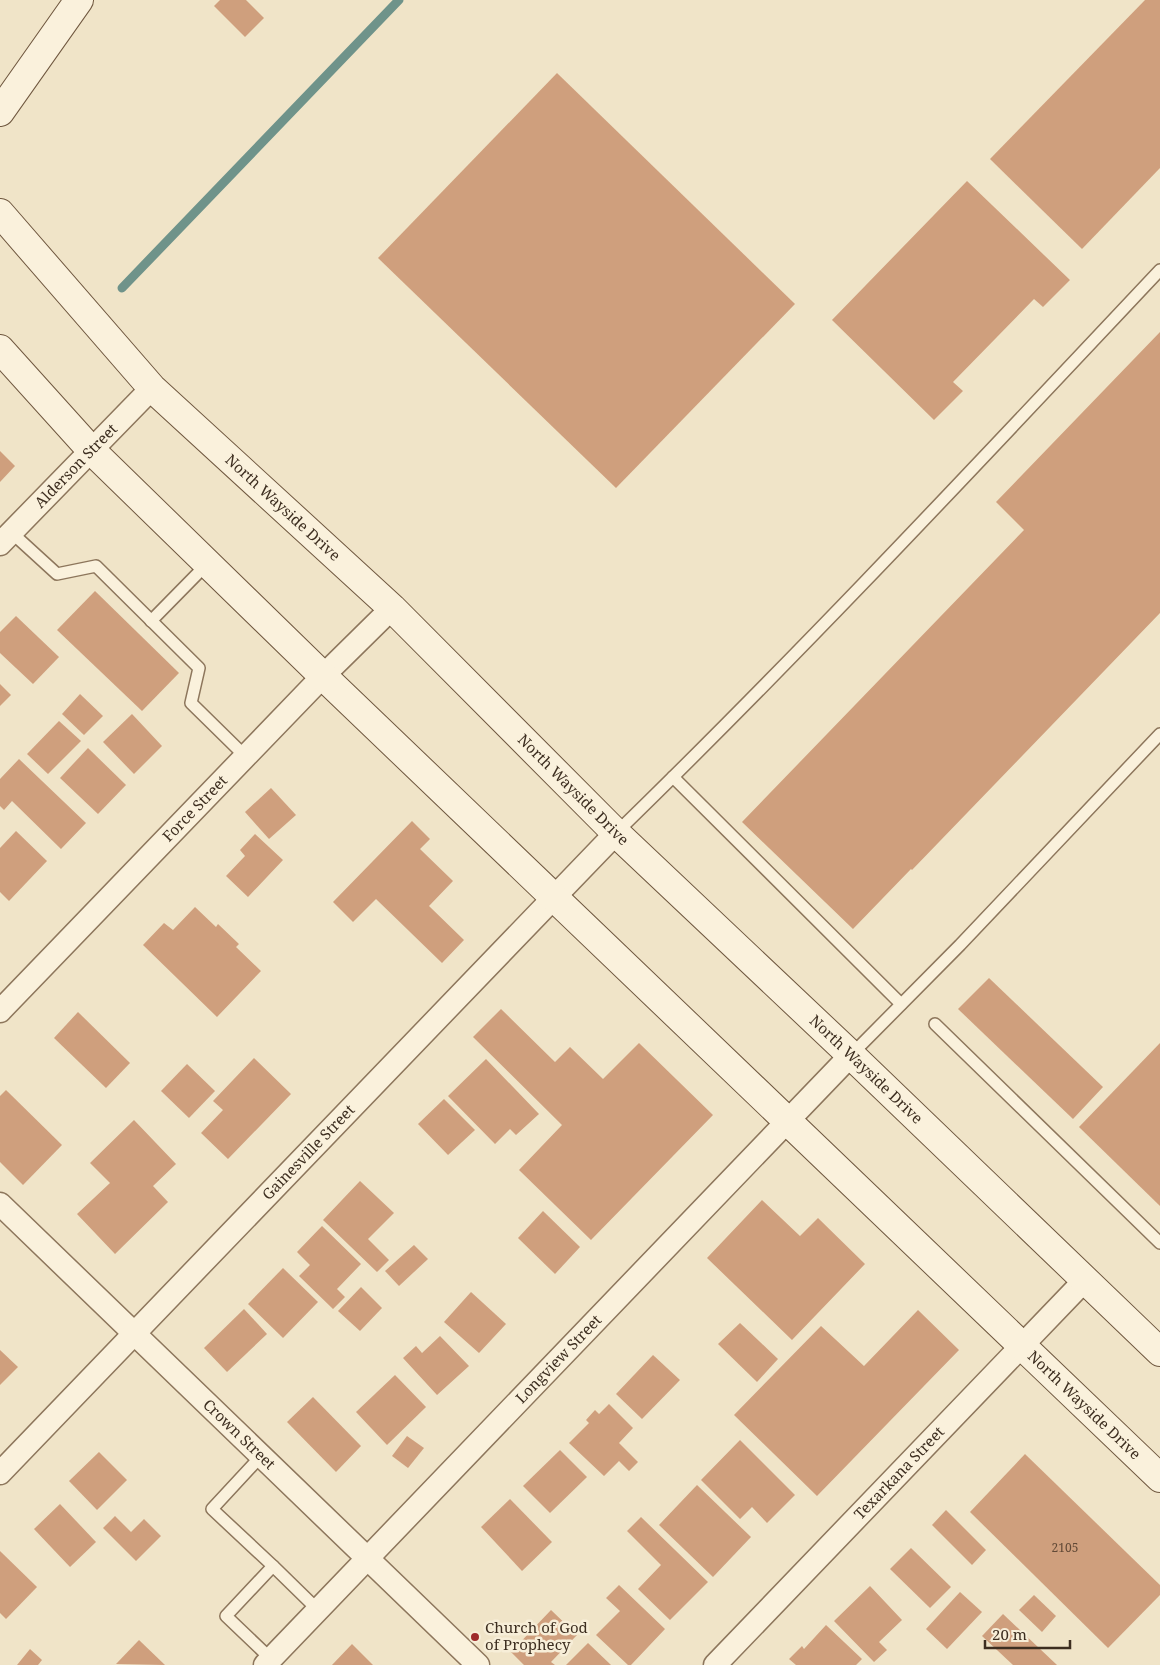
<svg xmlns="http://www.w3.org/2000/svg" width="1160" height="1665" viewBox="0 0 1160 1665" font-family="'Noto Serif',serif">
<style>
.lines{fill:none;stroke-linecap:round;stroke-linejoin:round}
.stream{stroke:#6f938a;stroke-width:9}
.building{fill:#cf9f7d}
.lane-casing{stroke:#8d765c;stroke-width:14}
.street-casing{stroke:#8d765c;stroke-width:25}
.secondary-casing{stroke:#6f573f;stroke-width:30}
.lane{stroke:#faf1dc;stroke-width:11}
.street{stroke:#faf1dc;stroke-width:22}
.secondary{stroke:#faf1dc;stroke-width:28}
.poi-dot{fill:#9e2a2b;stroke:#f7eed8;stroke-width:2}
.labels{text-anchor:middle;stroke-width:5;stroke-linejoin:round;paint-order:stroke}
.number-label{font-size:12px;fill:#624a37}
.street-label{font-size:15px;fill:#3d2e20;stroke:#f7eed8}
.poi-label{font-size:15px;fill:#3d2e20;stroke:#f7eed8;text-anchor:start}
</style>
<rect width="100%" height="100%" fill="#f0e4c8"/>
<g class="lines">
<!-- stream -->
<polyline class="stream" points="122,288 399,0"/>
</g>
<!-- building -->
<g class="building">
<polygon points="220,0 246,0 264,18 245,37 214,6"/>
<polygon points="1145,0 1160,0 1160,168 1082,249 990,159"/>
<polygon points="557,73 795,304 616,488 378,258"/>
<polygon points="967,181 1070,280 1043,307 1034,299 953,382 963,391 934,420 832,320"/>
<polygon points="1160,332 1160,613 912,870 911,869 853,929 742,822 1024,530 996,502"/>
<polygon points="0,451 15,466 0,482"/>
<polygon points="95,591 179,673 142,711 57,630"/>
<polygon points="16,616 59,657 33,684 0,653 0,632"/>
<polygon points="0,684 11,695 0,706"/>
<polygon points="80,694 103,716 84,735 62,714"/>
<polygon points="132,714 162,746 134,774 103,742"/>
<polygon points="59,721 81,741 48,774 27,754"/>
<polygon points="88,748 126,785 98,814 60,778"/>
<polygon points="19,759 86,823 61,849 12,801 4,810 0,806 0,779"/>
<polygon points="271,788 296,815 269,839 245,812"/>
<polygon points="412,821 430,839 420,849 453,881 429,906 464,940 442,963 376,899 353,922 333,902"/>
<polygon points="16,831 47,861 9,901 0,892 0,848"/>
<polygon points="255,834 283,860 248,897 226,876 245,856 240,850"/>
<polygon points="195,907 216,927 218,924 239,944 236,947 261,971 217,1017 143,945 164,923 173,930"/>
<polygon points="989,978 1103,1087 1073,1119 958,1009"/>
<polygon points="501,1009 555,1062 570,1047 603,1079 639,1043 713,1115 591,1240 519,1170 562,1125 473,1037"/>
<polygon points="78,1012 130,1063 106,1088 54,1038"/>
<polygon points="1160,1043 1160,1206 1079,1127"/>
<polygon points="254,1058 291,1094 228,1159 201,1133 223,1110 213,1101"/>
<polygon points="486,1059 539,1114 516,1135 510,1129 495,1144 448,1096"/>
<polygon points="187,1064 215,1091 189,1118 161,1091"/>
<polygon points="6,1090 62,1145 23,1185 0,1162 0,1096"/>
<polygon points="444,1099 475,1130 448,1155 418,1124"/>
<polygon points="134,1120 176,1164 153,1186 168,1202 115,1254 77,1214 110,1183 90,1163"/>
<polygon points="360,1181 394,1213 368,1239 389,1260 377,1272 323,1220"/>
<polygon points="762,1200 800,1236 818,1218 865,1264 792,1340 707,1258"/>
<polygon points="543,1211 580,1247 555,1274 518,1238"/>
<polygon points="322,1226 361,1264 337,1289 345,1297 333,1309 299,1276 310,1265 297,1252"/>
<polygon points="414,1245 428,1259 399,1286 385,1271"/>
<polygon points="283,1268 318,1302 283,1338 248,1304"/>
<polygon points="361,1287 382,1308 360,1331 338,1311"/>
<polygon points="471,1292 506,1324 479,1353 444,1322"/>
<polygon points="244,1309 267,1334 227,1372 204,1348"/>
<polygon points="918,1310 959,1350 817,1496 734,1415 821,1326 864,1366"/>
<polygon points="740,1323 778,1359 757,1382 718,1344"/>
<polygon points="440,1336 469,1366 437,1395 403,1358 416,1346 422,1353"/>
<polygon points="0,1350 18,1367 0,1385"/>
<polygon points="653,1355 680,1380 642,1419 616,1394"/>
<polygon points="395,1375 426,1407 387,1445 356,1412"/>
<polygon points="313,1397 361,1446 336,1472 287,1422"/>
<polygon points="609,1404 633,1428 619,1443 638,1462 629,1471 619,1461 604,1476 569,1443 589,1423 586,1420 595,1410 599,1414"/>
<polygon points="407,1436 424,1448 408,1468 392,1456"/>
<polygon points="740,1440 795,1495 767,1523 752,1507 740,1519 701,1480"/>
<polygon points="560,1450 587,1477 550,1513 523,1486"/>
<polygon points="99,1452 127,1480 97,1510 69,1481"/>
<polygon points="1025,1454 1160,1585 1160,1595 1108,1648 970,1512"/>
<polygon points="697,1485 751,1537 713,1577 659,1525"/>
<polygon points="510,1499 552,1542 522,1571 481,1527"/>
<polygon points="60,1504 96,1542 70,1567 34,1529"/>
<polygon points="946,1510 986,1550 972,1565 932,1525"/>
<polygon points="115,1516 131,1532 144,1519 161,1536 136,1561 103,1528"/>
<polygon points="641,1517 708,1582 670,1620 638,1589 661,1565 627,1531"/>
<polygon points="911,1548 951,1587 930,1608 890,1569"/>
<polygon points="0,1551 37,1587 6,1619 0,1613"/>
<polygon points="619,1585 665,1629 631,1665 628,1665 596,1635 620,1611 606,1598"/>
<polygon points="870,1586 902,1620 879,1642 887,1650 874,1662 834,1621"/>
<polygon points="960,1592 982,1612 947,1649 926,1629"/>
<polygon points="1034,1595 1056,1616 1042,1632 1019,1610"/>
<polygon points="551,1610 577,1635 551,1662 555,1665 524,1665 511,1652"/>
<polygon points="1003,1614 1057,1665 1013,1665 982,1636"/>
<polygon points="826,1625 862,1659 856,1665 796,1665 789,1659 802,1646 804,1649"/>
<polygon points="139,1640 165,1665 116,1664"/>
<polygon points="588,1643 611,1665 566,1665"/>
<polygon points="352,1644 373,1665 332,1665"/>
<polygon points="30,1649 42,1660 38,1665 17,1665"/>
</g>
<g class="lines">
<!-- lane casing -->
<g class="lane-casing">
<g id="lane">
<polyline points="11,532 57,574 96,566 199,668 191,703 246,757"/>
<polyline points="151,621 207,564"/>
<polyline points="673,777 901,1004"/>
<path d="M616 833C803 651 981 460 1160 270"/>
<polyline points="935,1024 1160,1243"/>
<polyline points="851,1055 960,945 1160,734"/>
<polyline points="262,1455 212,1509 273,1566"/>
<polyline points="271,1659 226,1616 273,1566 318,1610"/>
</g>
</g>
<!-- street casing -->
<g class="street-casing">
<g id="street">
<path id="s1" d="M0 544 152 388"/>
<path id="s2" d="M0 1011 323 676 392 608"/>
<path id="s3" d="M0 1204 478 1665"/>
<path id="s4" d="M0 1473 616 833"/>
<path id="s5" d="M265 1665 851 1055"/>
<path id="s6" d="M715 1665 1084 1281"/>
</g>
</g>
<!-- secondary casing -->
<g class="secondary-casing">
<g id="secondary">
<polyline points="0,112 79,0"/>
<path id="s7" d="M0 213 152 388 392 608 616 833 851 1055 1160 1352"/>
<path id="s8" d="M0 349 91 450 323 676 1160 1478"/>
</g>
</g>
<!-- lane -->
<use href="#lane" class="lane"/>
<!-- street -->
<use href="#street" class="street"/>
<!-- secondary -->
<use href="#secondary" class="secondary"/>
</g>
<!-- markers -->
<circle class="poi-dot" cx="475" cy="1637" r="5"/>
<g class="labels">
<!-- number labels -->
<g class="number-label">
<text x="1065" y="1552">2105</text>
</g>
<!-- street labels -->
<g class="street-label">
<text dy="5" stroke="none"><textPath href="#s1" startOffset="109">Alderson Street</textPath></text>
<text dy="5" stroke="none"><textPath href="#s7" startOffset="409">North Wayside Drive</textPath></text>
<text dy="5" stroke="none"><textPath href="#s7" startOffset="814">North Wayside Drive</textPath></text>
<text dy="5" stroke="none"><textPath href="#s2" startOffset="281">Force Street</textPath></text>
<text dy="5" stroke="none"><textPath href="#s7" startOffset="1219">North Wayside Drive</textPath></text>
<text dy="5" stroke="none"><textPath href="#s4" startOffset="445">Gainesville Street</textPath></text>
<text dy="5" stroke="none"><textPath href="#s5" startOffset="424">Longview Street</textPath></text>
<text dy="5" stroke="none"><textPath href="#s8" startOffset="1514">North Wayside Drive</textPath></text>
<text dy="5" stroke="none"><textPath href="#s3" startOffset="332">Crown Street</textPath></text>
<text dy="5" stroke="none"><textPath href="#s6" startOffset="266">Texarkana Street</textPath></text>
</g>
<!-- poi labels -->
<g class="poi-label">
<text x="485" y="1633">Church of God<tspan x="485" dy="17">of Prophecy</tspan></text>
</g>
</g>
<!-- scale -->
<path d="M985 1640v8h85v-8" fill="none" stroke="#3d2e20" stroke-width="2.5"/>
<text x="992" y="1640" font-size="15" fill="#3d2e20" stroke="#f7eed8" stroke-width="4" paint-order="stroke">20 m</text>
</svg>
